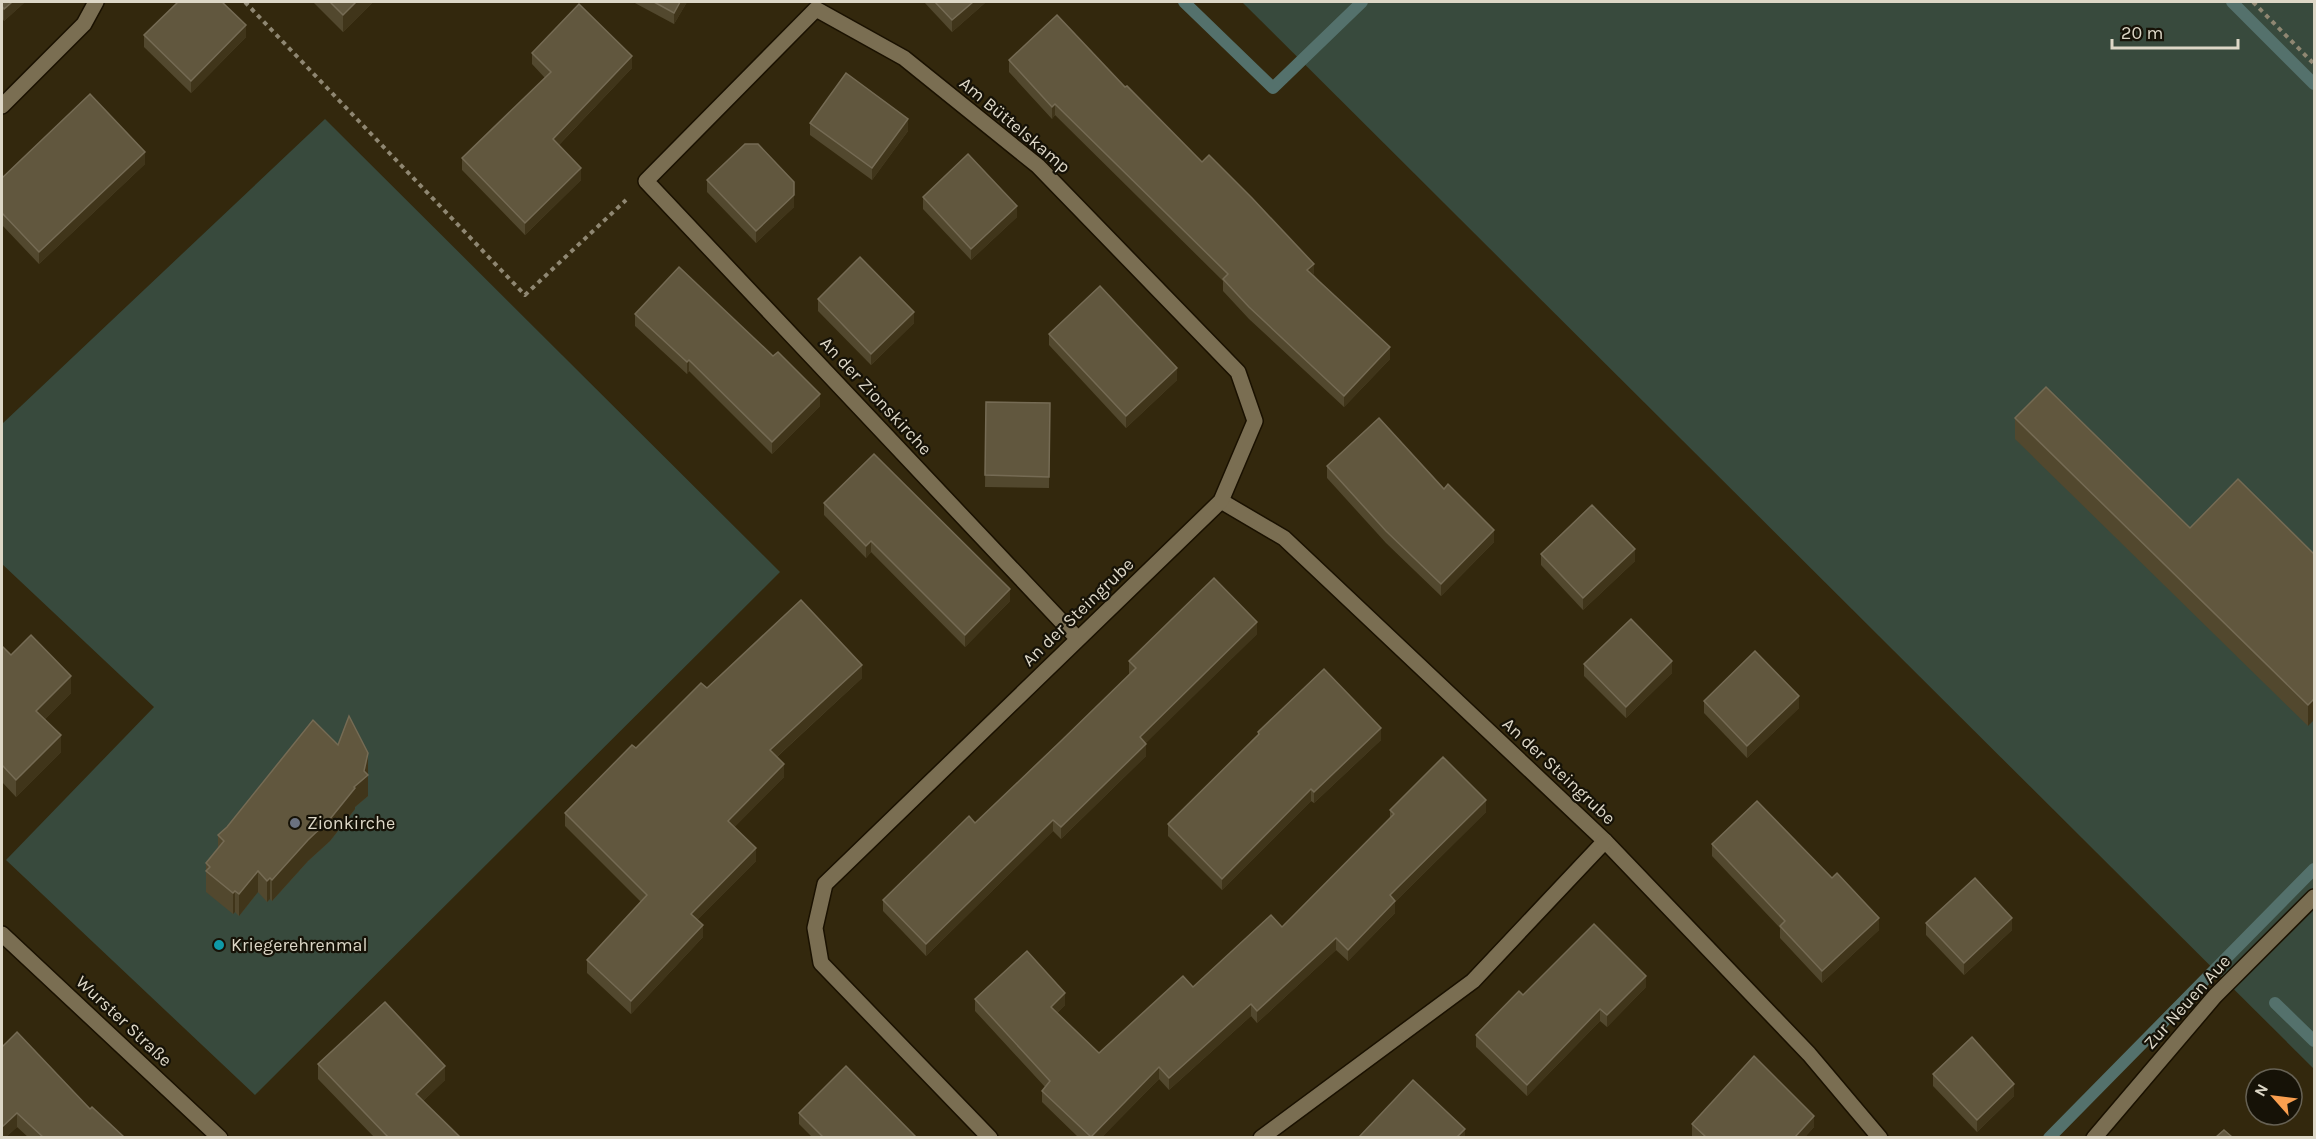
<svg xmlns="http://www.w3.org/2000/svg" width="2316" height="1139" viewBox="0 0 2316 1139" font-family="Karla,sans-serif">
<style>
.green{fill:#384a3d}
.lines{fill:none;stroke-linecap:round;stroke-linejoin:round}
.stream{stroke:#54716c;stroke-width:12}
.street-casing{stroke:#1a1100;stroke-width:18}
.secondary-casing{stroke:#1a1100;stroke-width:18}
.path{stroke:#8f8772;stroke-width:4;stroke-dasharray:4.5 4.5;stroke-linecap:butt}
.street{stroke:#7a6e52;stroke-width:15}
.secondary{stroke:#7a6e52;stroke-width:15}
.wall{fill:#52482e}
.shaded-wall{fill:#40351a}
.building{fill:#61573e;stroke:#756b54;stroke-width:1.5}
.worship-dot{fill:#6b7280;stroke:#161207;stroke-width:2}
.culture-dot{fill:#0f9aa8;stroke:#161207;stroke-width:2}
.labels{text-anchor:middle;stroke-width:4.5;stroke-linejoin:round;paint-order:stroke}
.street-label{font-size:18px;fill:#ddd7c7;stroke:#161207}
.poi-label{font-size:18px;fill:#ddd7c7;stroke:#161207;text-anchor:start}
</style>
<rect width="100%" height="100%" fill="#33280d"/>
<!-- green -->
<g class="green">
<polygon points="1242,2 2314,2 2314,1069"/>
<polygon points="325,119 780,572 255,1095 6,860 154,707 2,564 2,424"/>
</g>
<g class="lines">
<!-- stream -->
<g class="stream">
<polyline points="1184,2 1273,88 1362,2"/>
<polyline points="2232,2 2314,84"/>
<polyline points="2275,1003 2314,1041"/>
<polyline points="2049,1138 2314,869"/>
</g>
<!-- street casing -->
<g class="street-casing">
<g id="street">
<polyline points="2,106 84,24 96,2"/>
<polyline points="1221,501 1284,538 1605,841 1809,1054 1880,1138"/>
<polyline points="990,1138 821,963 815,928 825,884 1221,501 1255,421 1238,372 1038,166 904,58 816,9 646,181 1078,639"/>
<polyline points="1261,1138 1473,981 1605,841"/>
<polyline points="2094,1138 2215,996 2314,897"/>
</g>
</g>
<!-- secondary casing -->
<g class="secondary-casing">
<polyline id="secondary" points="2,934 220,1138"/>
</g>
<!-- path -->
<g class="path">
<polyline points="245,2 525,295 626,200"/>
<polyline points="2253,2 2314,64"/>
</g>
<!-- street -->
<use href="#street" class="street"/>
<!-- secondary -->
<use href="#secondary" class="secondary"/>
</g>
<!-- wall -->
<g class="wall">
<polygon points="2,2 25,2 4,21 2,18"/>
<polygon points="313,2 373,2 343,32"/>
<polygon points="633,2 687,2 674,24"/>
<polygon points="924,2 986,2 952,32"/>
<polygon points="144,35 246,37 191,93 144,47"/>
<polygon points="532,53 632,68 559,145 581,180 525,235 462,170 462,158 545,78 532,64"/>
<polygon points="1009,60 1125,87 1314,275 1390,359 1344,407 1249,319 1223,291 1223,281 1055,115 1052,119 1009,72"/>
<polygon points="810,123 908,131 872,180 810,135"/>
<polygon points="145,164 39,264 2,225 2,178"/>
<polygon points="707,180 794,207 756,243 707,192"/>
<polygon points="923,197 1017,217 971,260 923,209"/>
<polygon points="818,299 914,323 871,365 818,311"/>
<polygon points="635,314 773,356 820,406 772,454 689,371 687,374 635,326"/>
<polygon points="1049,334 1177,380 1126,428 1049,345"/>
<polygon points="986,402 1050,403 1049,488 985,487"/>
<polygon points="2015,418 2190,528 2314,554 2308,726 2015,439"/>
<polygon points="1327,466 1444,489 1494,542 1441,596 1386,543 1327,478"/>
<polygon points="824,503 1010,601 965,647 871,552 866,558 824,515"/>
<polygon points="1541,554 1635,561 1583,610 1541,565"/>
<polygon points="1257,634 1145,743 1146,756 1061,839 1053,831 926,956 883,911 883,900 975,823 1130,674 1129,673 1129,661"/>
<polygon points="2,646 11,655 71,693 45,719 61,752 16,797 2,782"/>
<polygon points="1584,664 1672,673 1626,718 1584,676"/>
<polygon points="862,678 777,757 784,777 734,827 756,861 697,920 703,937 631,1014 587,973 587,960 641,902 565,826 565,813 636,748 707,688"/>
<polygon points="1704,701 1799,708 1747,758 1704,713"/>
<polygon points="1258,732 1381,740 1314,803 1311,801 1222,890 1168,836 1168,824 1258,735"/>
<polygon points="338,745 368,753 368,796 355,807 355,809 330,841 308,861 272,901 270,899 267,902 258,892 239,916 235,912 233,914 206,892 206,863 218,848 218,835"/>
<polygon points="1390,810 1486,812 1395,902 1395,913 1348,961 1336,950 1257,1023 1251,1016 1169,1090 1159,1079 1102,1137 1078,1137 1042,1102 1042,1091 1045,1087 975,1011 975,999 1065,1005 1057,1013 1099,1053 1193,987 1282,927 1390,818"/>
<polygon points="1712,844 1879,930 1822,983 1780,938 1780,928 1712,856"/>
<polygon points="1926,923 2012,930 1964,975 1926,935"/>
<polygon points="1646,987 1607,1027 1600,1021 1527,1096 1476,1047 1476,1035"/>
<polygon points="2,1047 90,1109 124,1137 28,1137 17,1127 6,1137 2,1137"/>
<polygon points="318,1064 445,1080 423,1101 460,1137 374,1137 318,1079"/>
<polygon points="1933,1074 2014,1096 1977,1132 1933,1086"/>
<polygon points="799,1113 916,1137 812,1137 799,1124"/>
<polygon points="1692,1124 1814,1127 1805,1137 1694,1137 1692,1136"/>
</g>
<!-- shaded-wall -->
<g class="shaded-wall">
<polygon points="12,2 25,2 4,21 4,9"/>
<polygon points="356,2 373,2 343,32 343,15"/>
<polygon points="680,2 687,2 674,24 674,13"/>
<polygon points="973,2 986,2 952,32 952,20"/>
<polygon points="246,25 246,37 191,93 191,81"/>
<polygon points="632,56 632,68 553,151 553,139"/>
<polygon points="1055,104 1055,115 1052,119 1052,107"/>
<polygon points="908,119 908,131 872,180 872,168"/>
<polygon points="145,152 145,164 39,264 39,252"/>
<polygon points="581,168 581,180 525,235 525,223"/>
<polygon points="794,195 794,207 756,243 756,231"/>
<polygon points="1017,206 1017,217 971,260 971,249"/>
<polygon points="1314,264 1314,275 1307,282 1307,270"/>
<polygon points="914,312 914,323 871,365 871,354"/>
<polygon points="1390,347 1390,359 1344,407 1344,396"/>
<polygon points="689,360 689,371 687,374 687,362"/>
<polygon points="1177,368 1177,380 1126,428 1126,416"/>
<polygon points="820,394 820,406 772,454 772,442"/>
<polygon points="1494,530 1494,542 1441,596 1441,584"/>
<polygon points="871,541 871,552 866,558 866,546"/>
<polygon points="1635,549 1635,561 1583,610 1583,598"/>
<polygon points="1010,589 1010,601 965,647 965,635"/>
<polygon points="1257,622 1257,634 1140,749 1140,737"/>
<polygon points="1672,661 1672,673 1626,718 1626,707"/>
<polygon points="862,665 862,678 770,763 770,750"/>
<polygon points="71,676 71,693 36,728 36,711"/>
<polygon points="1799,696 1799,708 1747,758 1747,746"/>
<polygon points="2314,699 2314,720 2308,726 2308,705"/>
<polygon points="1381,728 1381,740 1314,803 1314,792"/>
<polygon points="61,735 61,752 16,797 16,780"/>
<polygon points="1146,744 1146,756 1061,839 1061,827"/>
<polygon points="368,753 368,796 355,807 355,809 330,841 308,861 272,901 272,880 354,787 364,771"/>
<polygon points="784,764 784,777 728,834 728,821"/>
<polygon points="1311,789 1311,801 1222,890 1222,879"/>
<polygon points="1486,800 1486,812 1395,902 1395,913 1348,961 1348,950 1390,895"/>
<polygon points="1053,820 1053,831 926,956 926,944"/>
<polygon points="756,848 756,861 691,926 691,914"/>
<polygon points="258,871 258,892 239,916 239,894"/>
<polygon points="270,878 270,899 267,902 267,881"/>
<polygon points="235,891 235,912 233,914 233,893"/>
<polygon points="1879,918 1879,930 1822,983 1822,971"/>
<polygon points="2012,918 2012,930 1964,975 1964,963"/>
<polygon points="703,925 703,937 631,1014 631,1001"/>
<polygon points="1336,938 1336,950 1257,1023 1257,1011"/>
<polygon points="1646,976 1646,987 1607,1027 1607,1015"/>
<polygon points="1065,993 1065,1005 1051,1019 1051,1007"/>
<polygon points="1251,1004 1251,1016 1169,1090 1169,1078"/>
<polygon points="1600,1009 1600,1021 1527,1096 1527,1085"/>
<polygon points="445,1066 445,1080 416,1108 416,1094"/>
<polygon points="1159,1067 1159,1079 1102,1137 1091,1137"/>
<polygon points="2014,1084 2014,1096 1977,1132 1977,1120"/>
<polygon points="17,1113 17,1127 6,1137 2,1137 2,1127"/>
<polygon points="1814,1116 1814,1127 1805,1137 1795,1137"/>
<polygon points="1465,1129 1465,1137 1457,1137"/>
</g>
<!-- building -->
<g class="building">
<polygon points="2,2 12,2 4,9 2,6"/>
<polygon points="178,2 222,2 246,25 191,81 144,35"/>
<polygon points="330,2 356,2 343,15"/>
<polygon points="654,2 680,2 674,13"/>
<polygon points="935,2 973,2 952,20"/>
<polygon points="579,4 632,56 553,139 581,168 525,223 462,158 551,72 532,53"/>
<polygon points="1057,15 1125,87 1127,86 1202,162 1209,155 1252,198 1314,264 1307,270 1390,347 1344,396 1249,307 1223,279 1228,274 1055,104 1052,107 1009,60"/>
<polygon points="846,73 908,119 872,168 810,123"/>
<polygon points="90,94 145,152 39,252 2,213 2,178"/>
<polygon points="745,144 758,144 794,182 794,195 756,231 707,180"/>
<polygon points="968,154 1017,206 971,249 923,197"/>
<polygon points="860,257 914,312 871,354 818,299"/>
<polygon points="679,267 773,356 778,352 820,394 772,442 689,360 687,362 635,314"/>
<polygon points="1100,286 1177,368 1126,416 1049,334"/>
<polygon points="2046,387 2190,528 2238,479 2314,554 2314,699 2308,705 2015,418"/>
<polygon points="986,402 1050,403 1049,477 985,475"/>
<polygon points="1379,418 1444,489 1448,484 1494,530 1441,584 1386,531 1327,466"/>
<polygon points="874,454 1010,589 965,635 871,541 866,546 824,503"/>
<polygon points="1592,505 1635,549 1583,598 1541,554"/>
<polygon points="1214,578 1257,622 1140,737 1146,744 1061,827 1053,820 926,944 883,900 969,816 975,823 1060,742 1136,668 1129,661"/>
<polygon points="801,600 862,665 770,750 784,764 728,821 756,848 691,914 703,925 631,1001 587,960 647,895 565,813 632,745 636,748 701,683 707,688"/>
<polygon points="1631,619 1672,661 1626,707 1584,664"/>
<polygon points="31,635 71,676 36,711 61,735 16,780 2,765 2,646 11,655"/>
<polygon points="1755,651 1799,696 1747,746 1704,701"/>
<polygon points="1324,669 1381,728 1314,792 1311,789 1222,879 1168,824 1259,734 1258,732"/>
<polygon points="349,716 368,753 364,771 368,775 354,787 355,788 330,819 308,840 272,880 270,878 267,881 258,871 239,894 235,891 233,893 206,871 210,867 206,863 224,841 218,835 227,827 313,720 338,745"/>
<polygon points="1443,757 1486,800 1390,895 1395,901 1348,950 1336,938 1257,1011 1251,1004 1169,1078 1159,1067 1091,1137 1042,1091 1050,1081 975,999 1027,951 1065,993 1051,1007 1099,1053 1183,976 1193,987 1271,915 1282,927 1394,814 1390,810"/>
<polygon points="1757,801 1832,878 1837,873 1879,918 1822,971 1780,926 1785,921 1712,844"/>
<polygon points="1975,878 2012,918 1964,963 1926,923"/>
<polygon points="1594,924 1646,976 1607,1015 1600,1009 1527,1085 1476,1035 1519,991 1523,995"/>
<polygon points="385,1002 445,1066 416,1094 460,1137 388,1137 318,1064"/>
<polygon points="17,1032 90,1109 92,1107 124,1137 43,1137 17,1113 2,1127 2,1047"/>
<polygon points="1972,1037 2014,1084 1977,1120 1933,1074"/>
<polygon points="1754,1056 1814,1116 1795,1137 1706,1137 1692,1124"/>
<polygon points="846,1066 916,1137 823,1137 799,1113"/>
<polygon points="1413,1080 1465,1129 1457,1137 1359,1137"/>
<polygon points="2224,1130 2232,1137 2216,1137"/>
</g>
<!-- markers -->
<circle class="worship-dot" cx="295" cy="823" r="6"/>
<circle class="culture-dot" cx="219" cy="945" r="6"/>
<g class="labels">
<!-- street labels -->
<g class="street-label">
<text transform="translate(1015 125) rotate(40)" y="6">Am Büttelskamp</text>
<text transform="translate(876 396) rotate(47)" y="6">An der Zionskirche</text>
<text transform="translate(1078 612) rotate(-44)" y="6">An der Steingrube</text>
<text transform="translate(1559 771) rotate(43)" y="6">An der Steingrube</text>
<text transform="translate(2187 1002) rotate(-48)" y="6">Zur Neuen Aue</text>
<text transform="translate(124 1021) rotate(43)" y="6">Wurster Straße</text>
</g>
<!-- poi labels -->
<g class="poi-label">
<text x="307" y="829">Zionkirche</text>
<text x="231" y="951">Kriegerehrenmal</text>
</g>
</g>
<!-- border -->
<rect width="2316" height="1139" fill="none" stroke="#ddd7c7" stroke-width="6"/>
<!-- north arrow -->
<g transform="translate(2274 1097) rotate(298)"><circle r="28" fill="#161207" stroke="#666154" stroke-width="1.5"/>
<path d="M0-4.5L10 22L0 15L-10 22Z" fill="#fa9f4f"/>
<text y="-9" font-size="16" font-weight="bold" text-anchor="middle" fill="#ddd7c7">N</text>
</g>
<!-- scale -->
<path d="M2112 39v9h126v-9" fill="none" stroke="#ddd7c7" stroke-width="3"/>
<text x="2121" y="39" font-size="18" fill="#ddd7c7" stroke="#161207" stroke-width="4.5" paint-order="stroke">20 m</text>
</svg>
